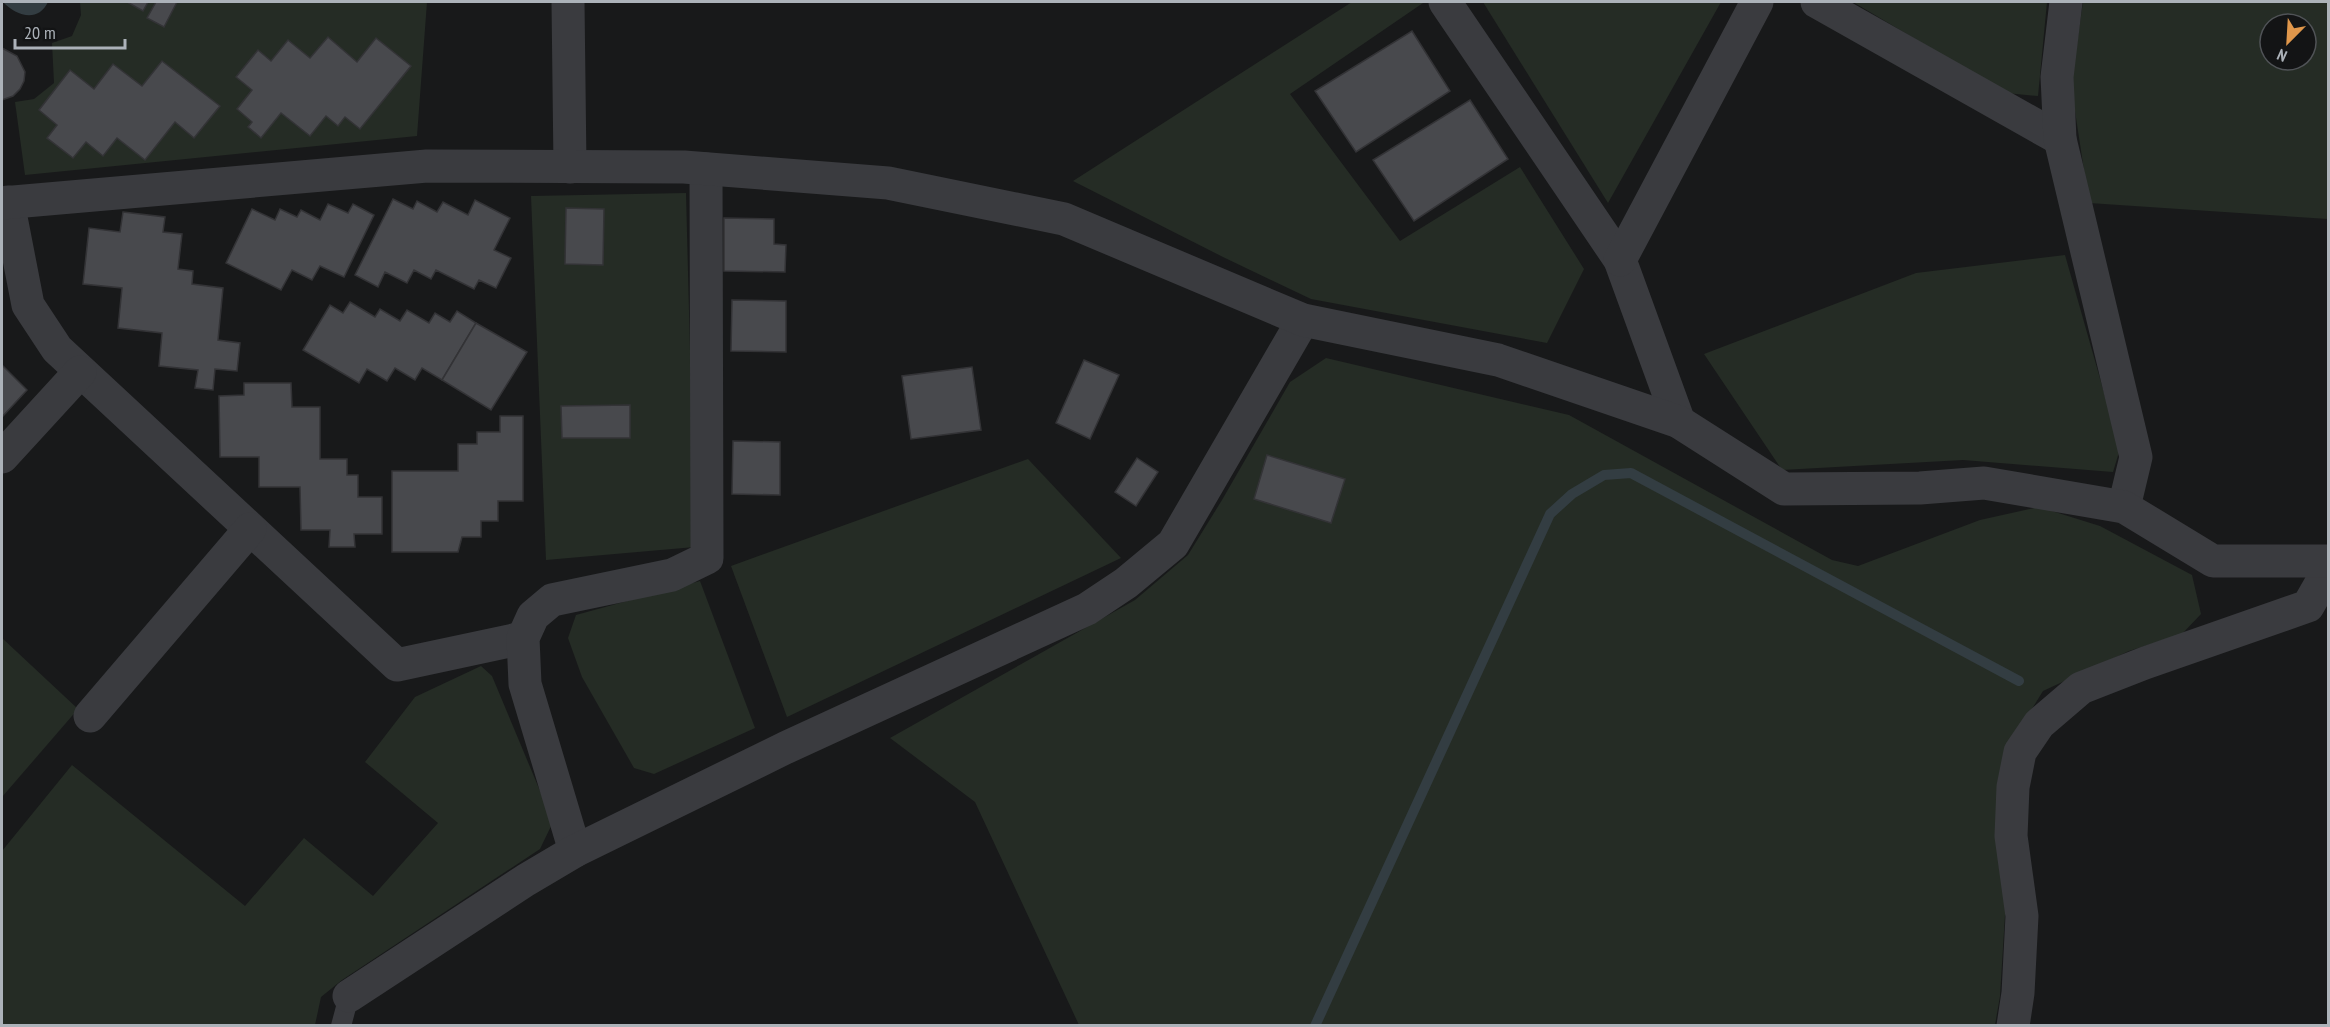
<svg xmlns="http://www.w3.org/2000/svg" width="2330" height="1027" viewBox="0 0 2330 1027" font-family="'PT Sans Narrow',sans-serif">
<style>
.green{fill:#252c25;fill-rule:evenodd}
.water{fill:#333d42}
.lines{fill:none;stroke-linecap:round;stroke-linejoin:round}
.stream{stroke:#333d42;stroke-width:10}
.building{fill:#48494d;stroke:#333336;stroke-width:1.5}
.service{stroke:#3a3b3f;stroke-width:20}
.minor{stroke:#3a3b3f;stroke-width:33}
.tertiary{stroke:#3a3b3f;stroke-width:33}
</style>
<rect width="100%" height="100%" fill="#18191a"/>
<!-- green -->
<g class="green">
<polygon points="80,2 427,2 417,136 25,175 15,102 34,99 54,83 52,43 72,36 81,15"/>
<polygon points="1352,2 1422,2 1423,3 1290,94 1400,241 1520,167 1584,269 1547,343 1311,299 1223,257 1073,181"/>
<polygon points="1483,2 1721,2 1608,203"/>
<polygon points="1853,2 2047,2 2038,96 2006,93"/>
<path d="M2083 2H2328V219L2089 203 2071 85ZM2270 24H2306V60H2270Z"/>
<polygon points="686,193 695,547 546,560 531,196"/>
<polygon points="2065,255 2120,449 2113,472 1963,460 1782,470 1704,354 1916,273"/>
<polygon points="1326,358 1569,415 1832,560 1858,566 1980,520 2039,507 2100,526 2192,575 2201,614 2182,634 2129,651 2043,691 2007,749 2005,915 2000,996 1995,1025 1079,1025 975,802 890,738 1135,600 1188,555 1222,500 1290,382"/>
<polygon points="1028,459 1121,558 787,717 731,566"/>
<polygon points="700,581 755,728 654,774 634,768 582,677 568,638 576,615"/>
<polygon points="2,638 78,709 2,797"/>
<polygon points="481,666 492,676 553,822 540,849 342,980 321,997 315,1025 2,1026 2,851 72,765 245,906 304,838 373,896 438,823 365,762 415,697"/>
</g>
<!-- water -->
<path class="water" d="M3 2H48C38 23 16 16 3 2Z"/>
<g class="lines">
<!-- stream -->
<polyline class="stream" points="1315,1026 1550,514 1572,494 1604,475 1631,473 2019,681"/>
</g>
<!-- building -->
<g class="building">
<polygon points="127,2 148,2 143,11"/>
<polygon points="156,2 177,2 164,27 147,18"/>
<polygon points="1412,31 1450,91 1356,152 1315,91"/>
<polygon points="328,37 357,62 376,38 411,66 360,129 345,117 338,126 326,116 310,136 281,113 261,138 248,127 252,122 237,109 252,90 236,77 258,50 271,61 288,40 310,58"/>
<polygon points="2,48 17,56 25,72 24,81 20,89 13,96 2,100"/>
<polygon points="162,61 220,106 194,138 175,122 145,160 117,138 103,156 86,142 73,158 47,138 57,125 39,110 70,70 94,89 113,64 142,86"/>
<polygon points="1470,100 1508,159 1414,221 1373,160"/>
<polygon points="393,199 413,209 417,201 437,212 443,202 468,215 475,200 510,218 494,250 511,258 496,288 479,280 474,289 436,270 431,279 414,270 407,283 385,272 378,287 355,275"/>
<polygon points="328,204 348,213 353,204 374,215 344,277 320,266 312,280 292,270 281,290 226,263 252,209 275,220 280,209 297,217 301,210 320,220"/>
<polygon points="566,208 604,209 603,265 565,264"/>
<polygon points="123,212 165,217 163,232 182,234 178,269 193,271 192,284 223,288 218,340 240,343 237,371 215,369 213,390 195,388 198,370 159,366 162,333 118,328 122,288 83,284 89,228 120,232"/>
<polygon points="724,218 774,219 774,244 786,245 785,272 724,271"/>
<polygon points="732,300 786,301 786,352 731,351"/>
<polygon points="350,302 375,317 380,309 400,321 407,310 429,323 435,313 450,322 457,311 476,323 442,380 422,368 415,380 395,368 387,381 367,369 359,383 303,350 330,305 343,313"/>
<polygon points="476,323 527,352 491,410 442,380"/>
<polygon points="1084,360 1119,375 1090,439 1056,423"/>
<polygon points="2,365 27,390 2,417"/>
<polygon points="972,367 981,430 911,439 902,376"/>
<polygon points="244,383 291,383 292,407 320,407 320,459 347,459 347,475 358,475 358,497 382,497 382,534 354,534 355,547 329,547 330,530 301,530 300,487 259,487 259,457 220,457 219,396 244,395"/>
<polygon points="630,405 630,438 562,438 561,406"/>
<polygon points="500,416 523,416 523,501 498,501 498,521 481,521 481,537 462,537 458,552 392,552 392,471 458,471 458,444 477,444 477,432 500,432"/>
<polygon points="733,441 780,442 780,495 732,494"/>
<polygon points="1267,455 1345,479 1331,523 1254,499"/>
<polygon points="1137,458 1158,472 1136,506 1115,492"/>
</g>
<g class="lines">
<!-- service -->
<polyline class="service" points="341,1026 349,996"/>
<!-- minor -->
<g class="minor">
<polyline points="568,2 570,167"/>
<polyline points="1445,2 1620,260 1679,422"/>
<polyline points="1817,2 2060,139"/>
<polyline points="2066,2 2057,77 2060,139 2136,457 2124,507"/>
<polyline points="8,202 28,305 57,349 397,665 523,638"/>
<polyline points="1620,260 1757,2"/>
<polyline points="2,457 80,372"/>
<polyline points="90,716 250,529"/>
<polyline points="575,851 525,684 523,638 533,616 552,600 672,575 707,558 706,169"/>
<polyline points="349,996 526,880 575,851 785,748 1087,609 1126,583 1173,544 1303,320"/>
<polyline points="2013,1026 2018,993 2022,916 2011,836 2013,787 2020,752 2039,724 2081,688 2145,663 2308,606 2328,571"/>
</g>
<!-- tertiary -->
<polyline class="tertiary" points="2,203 427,166 684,167 888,183 1064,219 1303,320 1498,360 1679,422 1784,489 1920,488 1984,483 2124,507 2213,561 2328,561"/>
</g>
<!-- border -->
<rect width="2330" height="1027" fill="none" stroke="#acb2b9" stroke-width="6"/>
<!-- north arrow -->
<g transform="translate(2288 42) rotate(204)"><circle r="28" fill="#131415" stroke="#505357" stroke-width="1.5"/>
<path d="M0-4.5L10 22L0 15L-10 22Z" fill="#e0974b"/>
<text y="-9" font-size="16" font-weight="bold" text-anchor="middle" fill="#acb2b9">N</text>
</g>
<!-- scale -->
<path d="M15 39v9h110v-9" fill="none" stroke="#acb2b9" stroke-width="3"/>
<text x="24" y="39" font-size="18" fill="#acb2b9" stroke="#131415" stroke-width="4.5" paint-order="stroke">20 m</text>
</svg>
